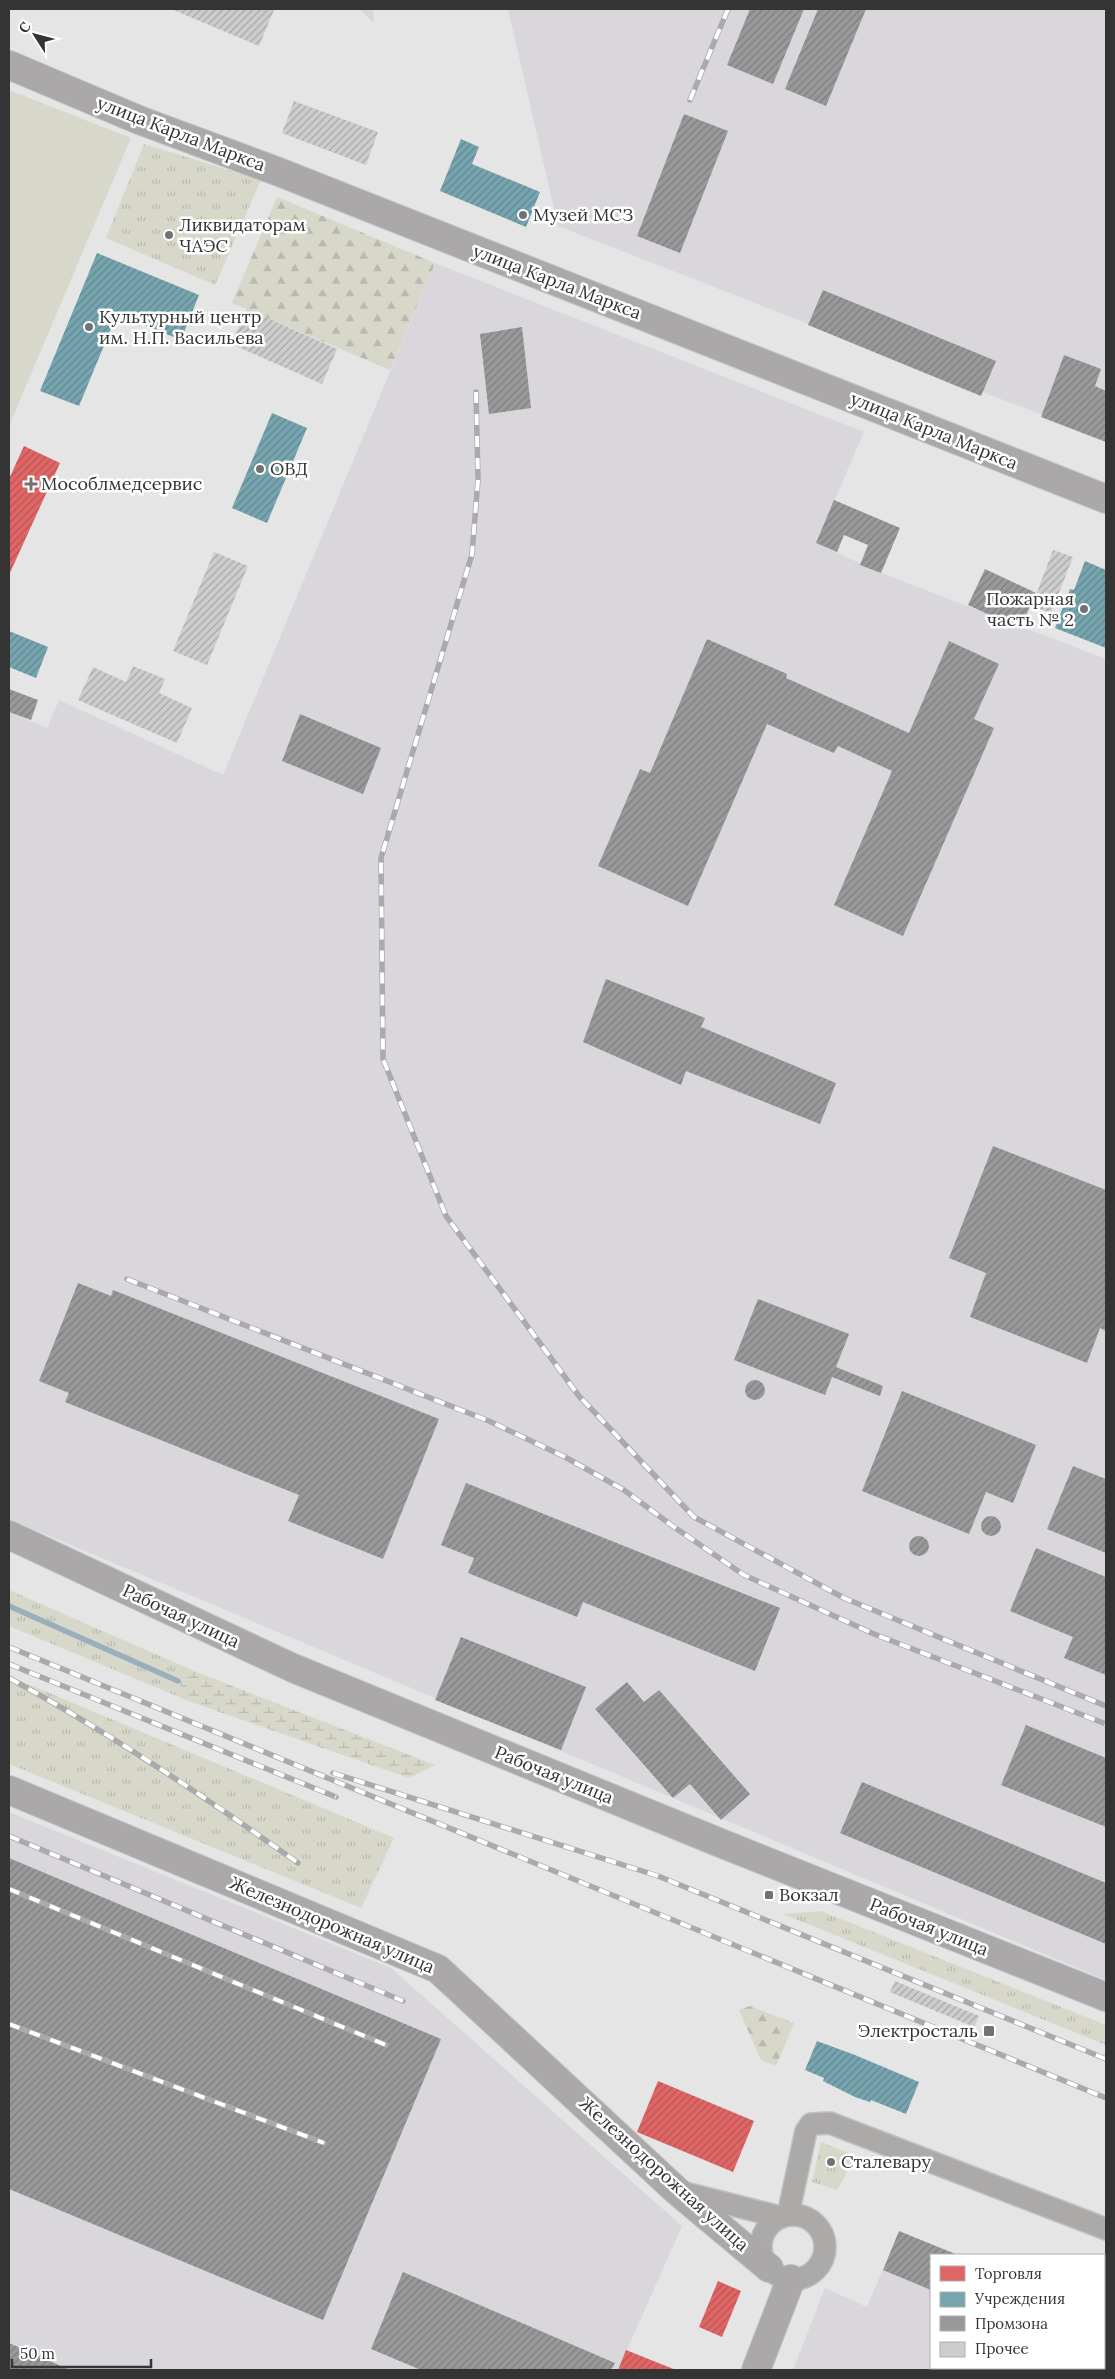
<svg xmlns="http://www.w3.org/2000/svg" width="1115" height="2379" viewBox="0 0 1115 2379" font-family="Lora,serif">
<style>
.built{fill:#d9d6dc}
.grass{fill:url(#grass-tufts)}
.forest{fill:url(#forest-firs)}
.wetland{fill:url(#wetland-marsh)}
.green{fill:#d7d8c9}
.shops{fill:url(#shops-hatch)}
.public{fill:url(#public-hatch)}
.industry{fill:url(#industry-hatch)}
.lines{fill:none;stroke-linecap:round;stroke-linejoin:round}
.stream{stroke:#9baebb;stroke-width:5.5}
.building{fill:url(#building-hatch)}
.street-casing{stroke:#c2c2c3;stroke-width:24}
.secondary-casing{stroke:#c2c2c3;stroke-width:30}
.street{stroke:#aca9a9;stroke-width:21}
.secondary{stroke:#aba8a9;stroke-width:28}
.rail-casing{stroke:#aba9aa;stroke-width:5.5}
.rail{stroke:#fff;stroke-width:4;stroke-dasharray:11;stroke-linecap:butt}
.poi-dot{fill:#727273;stroke:#fff;stroke-width:2}
.labels{text-anchor:middle;stroke-width:5;stroke-linejoin:round;paint-order:stroke}
.street-label{font-size:18px;fill:#343435;stroke:#fff}
.poi-label{font-size:18px;fill:#343435;stroke:#fff;text-anchor:start}
</style>
<defs>
<pattern id="grass-tufts" width="24" height="20" patternUnits="userSpaceOnUse" patternTransform="scale(1.25)"><rect width="24" height="20" fill="#d7d8c9"/><path d="M3 7l-1-3M5 7V3M7 7l1-3M15 17l-1-3M17 17v-4M19 17l1-3" fill="none" stroke="#b9baad"/></pattern>
<pattern id="forest-firs" width="22" height="20" patternUnits="userSpaceOnUse" patternTransform="scale(1.25)"><rect width="22" height="20" fill="#d7d8c9"/><path d="M5 1l3.5 6h-7zM16 11l3.5 6h-7z" fill="#b9baad"/></pattern>
<pattern id="wetland-marsh" width="20" height="14" patternUnits="userSpaceOnUse" patternTransform="scale(1.25)"><rect width="20" height="14" fill="#d7d8c9"/><path d="M1 5h8M5 5V1M11 12h8M15 12V8" fill="none" stroke="#b9baad"/></pattern>
<pattern id="shops-hatch" width="6" height="6" patternUnits="userSpaceOnUse" patternTransform="scale(1.25)"><rect width="6" height="6" fill="#e06666"/><path d="M-1 1l2-2M0 6l6-6M5 7l2-2" fill="none" stroke="#b65555"/></pattern>
<pattern id="public-hatch" width="6" height="6" patternUnits="userSpaceOnUse" patternTransform="scale(1.25)"><rect width="6" height="6" fill="#76a5af"/><path d="M-1 1l2-2M0 6l6-6M5 7l2-2" fill="none" stroke="#62878f"/></pattern>
<pattern id="industry-hatch" width="6" height="6" patternUnits="userSpaceOnUse" patternTransform="scale(1.25)"><rect width="6" height="6" fill="#999"/><path d="M-1 1l2-2M0 6l6-6M5 7l2-2" fill="none" stroke="#7e7e7e"/></pattern>
<pattern id="building-hatch" width="6" height="6" patternUnits="userSpaceOnUse" patternTransform="scale(1.25)"><rect width="6" height="6" fill="#cecdce"/><path d="M-1 1l2-2M0 6l6-6M5 7l2-2" fill="none" stroke="#a8a7a8"/></pattern>
</defs>
<rect width="100%" height="100%" fill="#e5e5e6"/>
<!-- built -->
<g class="built">
<polygon points="359,9 373,9 374,23"/>
<polygon points="508,9 1106,9 1106,440 558,226"/>
<polygon points="435,263 864,432 816,543 881,573 1106,659 1106,1980 9,1519 9,712 47,728 59,700 223,775"/>
<polygon points="9,1812 391,1968 682,2226 618,2370 9,2370"/>
<polygon points="883,2269 931,2288 931,2368 1104,2368 1104,2309 1106,2302 1106,2370 793,2370 825,2288 867,2307"/>
</g>
<!-- grass -->
<g class="grass">
<polygon points="144,144 261,180 215,285 106,238"/>
<polygon points="9,1590 194,1671 178,1681 191,1702 9,1626"/>
<polygon points="9,1676 394,1838 361,1908 9,1764"/>
<polygon points="821,1911 1106,2025 1106,2045 783,1914"/>
<polygon points="821,2142 856,2156 837,2190 812,2182"/>
</g>
<!-- forest -->
<g class="forest">
<polygon points="277,197 435,263 390,370 232,303"/>
<polygon points="750,2006 794,2023 776,2066 761,2060 739,2010"/>
</g>
<!-- wetland -->
<polygon class="wetland" points="194,1671 435,1765 409,1778 191,1702 178,1681"/>
<!-- green -->
<polygon class="green" points="9,90 131,138 9,426"/>
<!-- shops -->
<g class="shops">
<polygon points="24,446 60,463 9,575 9,479"/>
<polygon points="658,2081 754,2121 733,2172 637,2132"/>
<polygon points="718,2281 741,2291 722,2337 699,2327"/>
<polygon points="626,2350 676,2370 618,2370"/>
</g>
<!-- public -->
<g class="public">
<polygon points="461,139 479,147 472,164 540,192 526,227 440,191"/>
<polygon points="97,253 199,295 181,340 117,314 79,406 40,391"/>
<polygon points="272,413 307,428 267,523 232,508"/>
<polygon points="1085,561 1106,570 1106,648 1055,628 1070,589 1074,590"/>
<polygon points="9,631 48,647 36,678 9,667"/>
<polygon points="817,2041 855,2055 919,2082 906,2114 871,2100 870,2102 855,2097 823,2081 824,2078 805,2070"/>
</g>
<!-- industry -->
<g class="industry">
<polygon points="750,9 804,9 773,84 727,65"/>
<polygon points="818,9 866,9 826,106 785,89"/>
<polygon points="684,114 728,131 680,253 637,236"/>
<polygon points="823,290 996,361 981,396 808,325"/>
<polygon points="522,327 531,408 489,414 480,334"/>
<polygon points="1064,355 1101,369 1095,386 1106,391 1106,442 1041,417"/>
<polygon points="834,500 900,528 881,573 860,565 868,545 844,535 837,552 816,543"/>
<polygon points="985,569 1036,593 1020,629 968,605"/>
<polygon points="707,639 787,674 786,678 909,733 949,641 999,664 974,719 994,728 903,936 834,905 892,771 838,746 834,753 767,724 688,906 598,866 640,769 650,773"/>
<polygon points="9,689 38,700 31,720 9,712"/>
<polygon points="300,714 381,748 363,794 282,761"/>
<polygon points="606,979 705,1018 701,1027 836,1083 820,1124 686,1071 681,1085 583,1042"/>
<polygon points="993,1146 1106,1190 1106,1331 1100,1328 1087,1363 970,1317 986,1273 949,1258"/>
<polygon points="78,1283 111,1296 113,1290 439,1419 383,1559 288,1521 299,1495 65,1402 69,1393 39,1381"/>
<polygon points="758,1299 849,1334 836,1367 883,1386 880,1396 832,1377 825,1395 734,1360"/>
<circle cx="755" cy="1390" r="10"/>
<polygon points="902,1391 1036,1445 1013,1503 986,1492 969,1534 862,1491"/>
<polygon points="1073,1466 1106,1479 1106,1553 1047,1529"/>
<polygon points="466,1483 780,1608 755,1671 583,1602 577,1617 468,1573 474,1558 441,1545"/>
<circle cx="991" cy="1526" r="10"/>
<circle cx="919" cy="1546" r="10"/>
<polygon points="1036,1548 1106,1577 1106,1675 1064,1658 1073,1637 1010,1611"/>
<polygon points="461,1637 586,1687 561,1750 435,1700"/>
<polygon points="627,1682 644,1702 659,1690 750,1794 721,1820 690,1784 673,1798 595,1709"/>
<polygon points="1026,1725 1106,1758 1106,1827 1001,1785"/>
<polygon points="862,1782 1106,1883 1106,1944 840,1833"/>
<polygon points="9,1858 441,2039 323,2320 9,2189"/>
<polygon points="899,2231 958,2255 931,2255 931,2290 883,2270"/>
<polygon points="403,2272 615,2363 611,2370 421,2370 371,2349"/>
<polygon points="9,2343 70,2370 9,2370"/>
</g>
<g class="lines">
<!-- stream -->
<polyline class="stream" points="9,1606 178,1681"/>
</g>
<!-- building -->
<g class="building">
<polygon points="171,9 272,9 274,10 259,46"/>
<polygon points="294,101 378,132 366,165 282,133"/>
<polygon points="247,309 337,349 322,384 231,344"/>
<polygon points="1053,550 1073,557 1051,613 1032,606"/>
<polygon points="214,552 248,566 207,665 173,651"/>
<polygon points="133,666 165,679 159,693 192,708 177,743 78,700 93,667 126,682"/>
<polygon points="895,1981 979,2016 974,2027 890,1992"/>
</g>
<g class="lines">
<!-- street casing -->
<g class="street-casing">
<g id="street">
<polyline points="681,2192 780,2217"/>
<circle cx="793" cy="2247" r="32"/>
<polyline points="788,2215 806,2131 811,2124 830,2123 1106,2229"/>
</g>
</g>
<!-- secondary casing -->
<g class="secondary-casing">
<g id="secondary">
<polyline points="9,65 139,120 279,172 1106,499"/>
<polyline points="9,1535 293,1668 718,1842 1106,1997"/>
<polyline points="9,1790 438,1969 677,2191 769,2268"/>
<polyline points="756,2370 791,2279"/>
</g>
</g>
<!-- street -->
<use href="#street" class="street"/>
<!-- secondary -->
<use href="#secondary" class="secondary"/>
<!-- rail casing -->
<g class="rail-casing">
<g id="rail">
<polyline points="690,100 728,9"/>
<polyline points="476,392 478,480 472,554 381,858 383,1059 446,1216 579,1396 694,1517 844,1598 1106,1706"/>
<polyline points="127,1279 489,1421 565,1457 624,1490 674,1527 744,1575 874,1634 1106,1724"/>
<polyline points="9,1647 1106,2098"/>
<polyline points="9,1664 336,1797"/>
<path d="M9 1678C110 1733 204 1796 298 1863"/>
<polyline points="333,1773 658,1876 1106,2059"/>
<polyline points="9,1836 403,2001"/>
<polyline points="9,1889 386,2045"/>
<polyline points="9,2024 324,2143"/>
</g>
</g>
<!-- rail -->
<use href="#rail" class="rail"/>
</g>
<!-- markers -->
<g class="poi-dot">
<circle cx="523" cy="215" r="5"/>
<circle cx="169" cy="235" r="5"/>
<circle cx="89" cy="327" r="5"/>
<circle cx="260" cy="469" r="5"/>
<path d="M28.5 476.5h5v5h5v5h-5v5h-5v-5h-5v-5h5z"/>
<circle cx="1084" cy="609" r="5"/>
<rect x="764" y="1890" width="10" height="10" rx="2.5"/>
<rect x="983" y="2025" width="12" height="12" rx="2.5"/>
<circle cx="831" cy="2162" r="5"/>
</g>
<g class="labels">
<!-- street labels -->
<g class="street-label">
<text transform="translate(181 134) rotate(21)" y="6">улица Карла Маркса</text>
<text transform="translate(557 282) rotate(21)" y="6">улица Карла Маркса</text>
<text transform="translate(934 431) rotate(22)" y="6">улица Карла Маркса</text>
<text transform="translate(181 1616) rotate(25)" y="6">Рабочая улица</text>
<text transform="translate(554 1775) rotate(22)" y="6">Рабочая улица</text>
<text transform="translate(332 1925) rotate(23)" y="6">Железнодорожная улица</text>
<text transform="translate(929 1927) rotate(22)" y="6">Рабочая улица</text>
<text transform="translate(664 2174) rotate(42)" y="6">Железнодорожная улица</text>
</g>
<!-- poi labels -->
<g class="poi-label">
<text x="533" y="221">Музей МСЗ</text>
<text x="179" y="231">Ликвидаторам<tspan x="179" dy="21">ЧАЭС</tspan></text>
<text x="99" y="323">Культурный центр<tspan x="99" dy="21">им. Н.П. Васильева</tspan></text>
<text x="270" y="475">ОВД</text>
<text x="41" y="490">Мособлмедсервис</text>
<text x="1074" y="605" text-anchor="end">Пожарная<tspan x="1074" dy="21">часть № 2</tspan></text>
<text x="779" y="1901">Вокзал</text>
<text x="978" y="2037" text-anchor="end">Электросталь</text>
<text x="841" y="2168">Сталевару</text>
</g>
</g>
<!-- border -->
<rect width="1115" height="2379" fill="none" stroke="#343435" stroke-width="20"/>
<!-- legend -->
<rect x="930" y="2254" width="175" height="115" fill="#ffffff" stroke="#aeaeae"/>
<rect x="940" y="2266" width="25" height="15" fill="#e06666" stroke="#aeaeae"/>
<text x="975" y="2279" font-size="15" fill="#343435">Торговля</text>
<rect x="940" y="2292" width="25" height="15" fill="#76a5af" stroke="#aeaeae"/>
<text x="975" y="2304" font-size="15" fill="#343435">Учреждения</text>
<rect x="940" y="2316" width="25" height="15" fill="#999999" stroke="#aeaeae"/>
<text x="975" y="2329" font-size="15" fill="#343435">Промзона</text>
<rect x="940" y="2342" width="25" height="15" fill="#cecdce" stroke="#aeaeae"/>
<text x="975" y="2354" font-size="15" fill="#343435">Прочее</text>
<!-- north arrow -->
<g transform="translate(35 35) rotate(306)" stroke="#ffffff" stroke-width="4" paint-order="stroke">
<path d="M0-4L9 19L0 12L-9 19Z" fill="#343435"/>
<text y="-8" font-size="14" font-weight="bold" text-anchor="middle" fill="#343435">С</text>
</g>
<!-- scale -->
<path d="M12 2359v8h139v-8" fill="none" stroke="#343435" stroke-width="2.5"/>
<text x="20" y="2359" font-size="15" fill="#343435" stroke="#ffffff" stroke-width="4" paint-order="stroke">50 m</text>
</svg>
